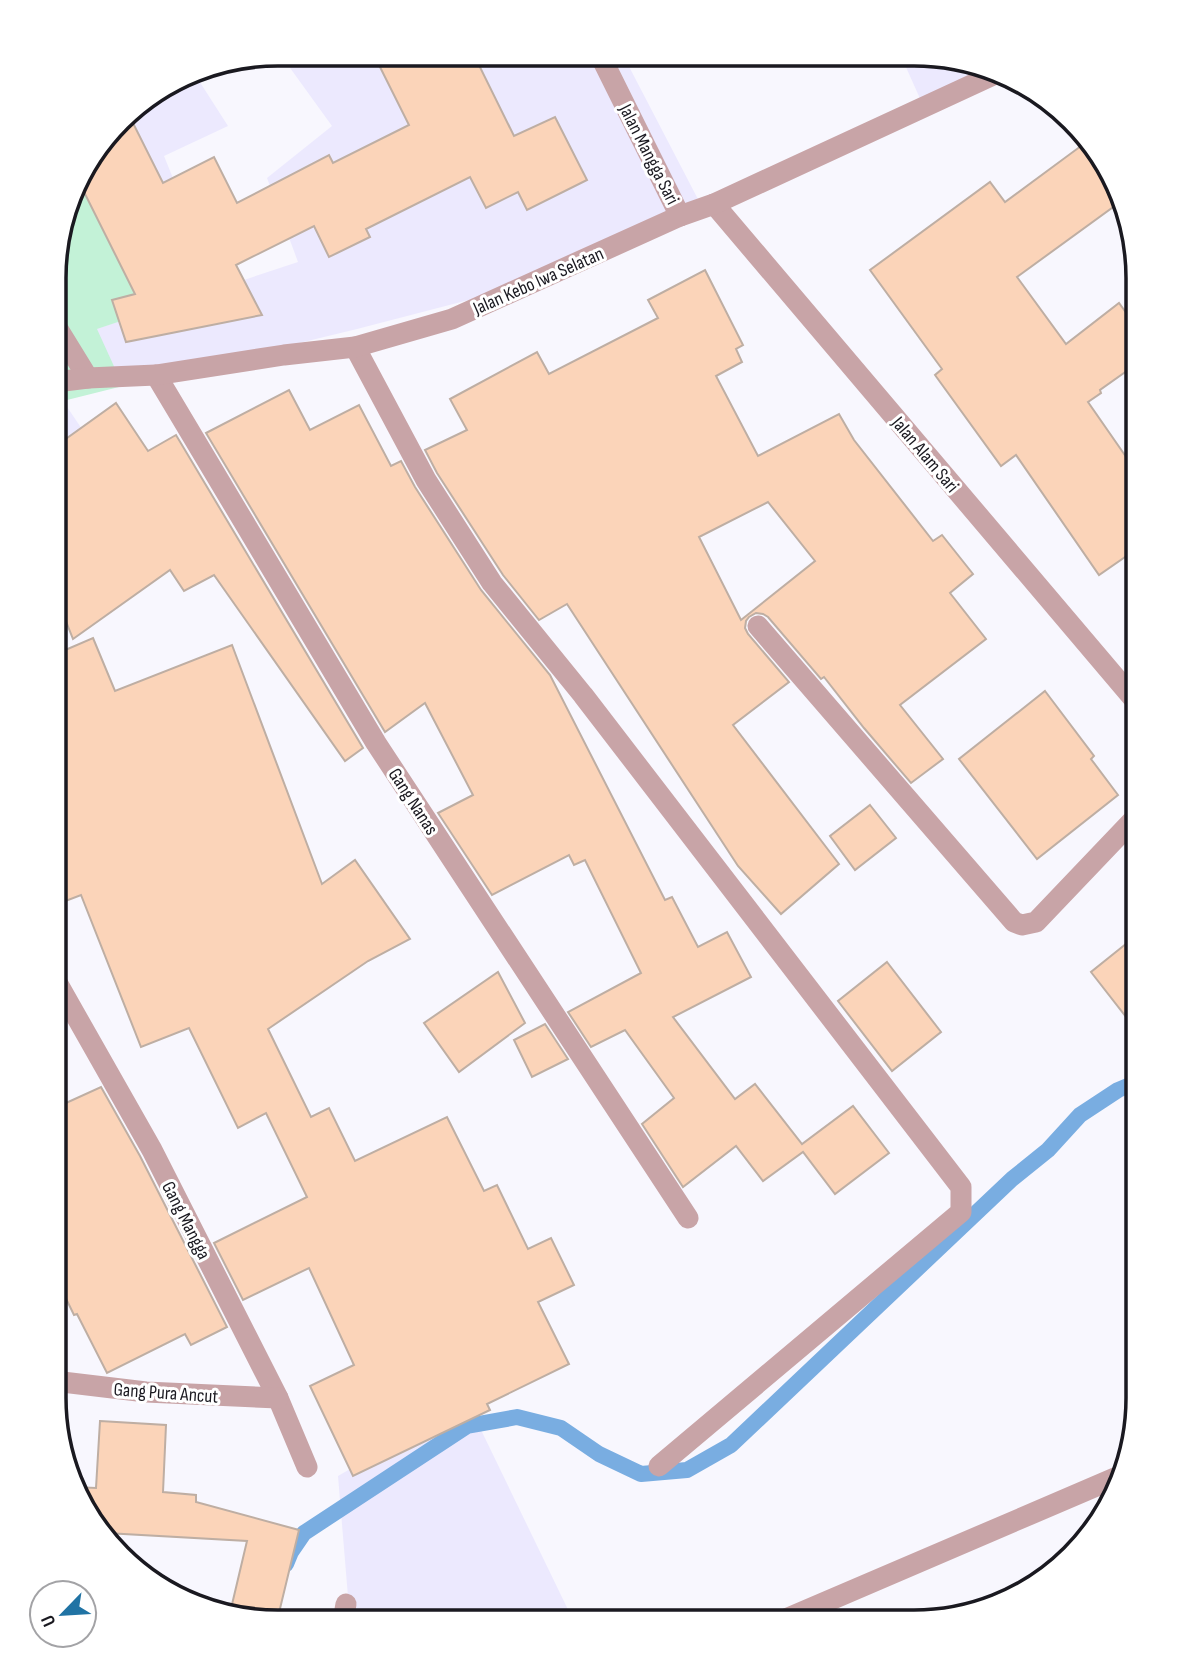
<svg xmlns="http://www.w3.org/2000/svg" width="1192" height="1677" viewBox="0 0 1192 1677" font-family="'Sofia Sans Condensed',sans-serif">
<style>
.built{fill:#ece9fe}
.green{fill:#c3f2d7}
.lines{fill:none;stroke-linecap:round;stroke-linejoin:round}
.stream{stroke:#79ade1;stroke-width:16}
.building{fill:#fbd4b9;stroke:#beaea3;stroke-width:2;fill-rule:evenodd}
.minor{stroke:#c8a4a7;stroke-width:21}
.labels{text-anchor:middle;stroke-width:6;stroke-linejoin:round;paint-order:stroke}
.street-label{font-size:19px;fill:#1a1920;stroke:#fff}
.rim{fill:none;stroke:#1a1920;stroke-width:3.5}
</style>
<rect width="100%" height="100%" fill="#f8f7fe"/>
<!-- built -->
<g class="built">
<polygon points="280,54 623,55 701,205 573,273 357,329 123,386 96,329 298,262 267,178 332,126"/>
<polygon points="901,56 943,56 988,75 922,103"/>
<polygon points="194,73 228,126 164,156 183,203 106,230 79,183 84,167 131,110"/>
<polygon points="63,401 113,475 56,510 56,403"/>
<polygon points="467,1401 574,1622 350,1621 338,1476"/>
</g>
<!-- green -->
<polygon class="green" points="79,183 106,229 208,292 97,329 123,386 63,401 56,386 56,249"/>
<g class="lines">
<!-- stream -->
<polyline class="stream" points="286,1564 291,1552 304,1533 467,1426 517,1417 561,1428 599,1454 641,1474 687,1470 731,1445 1012,1179 1048,1150 1080,1115 1118,1090 1137,1082"/>
</g>
<!-- building -->
<g class="building">
<polygon points="374,55 474,55 514,136 555,117 587,180 527,210 518,192 486,208 470,177 366,229 370,237 329,257 314,226 236,265 262,315 126,342 112,300 135,294 79,182 84,167 128,113 163,183 214,157 237,203 329,155 333,163 409,125"/>
<polygon points="1085,143 1115,180 1120,202 1017,277 1066,344 1119,303 1138,329 1138,363 1100,390 1101,393 1088,402 1138,474 1138,548 1099,575 1016,455 1001,466 935,375 942,369 870,270 990,182 1005,202"/>
<path d="M705 270 743 345 736 349 742 362 716 376 758 456 839 414 854 440 933 541 942 535 973 574 950 593 986 639 900 705 943 759 911 783 864 728 824 677 821 679 768 617 763 614 756 613 749 617 746 621 745 628 748 634 789 682 733 725 839 864 781 914 738 866 567 604 539 620 503 575 437 473 425 450 467 430 450 399 537 352 549 374 658 318 648 300ZM768 502 815 561 741 620 699 537Z"/>
<polygon points="289,390 310,430 359,405 391,466 401,461 415,487 481,590 550,675 665,900 672,897 698,947 727,932 751,977 673,1017 735,1099 755,1084 802,1144 853,1106 889,1153 835,1194 803,1152 763,1181 736,1146 683,1187 642,1124 674,1098 625,1030 591,1047 568,1012 641,973 585,860 574,865 569,855 492,895 438,813 473,795 425,703 385,732 206,433"/>
<polygon points="116,403 148,451 176,435 363,748 345,761 214,575 184,591 170,570 73,639 56,596 56,446"/>
<polygon points="93,638 115,691 232,645 322,884 355,860 410,939 368,961 268,1029 311,1117 329,1108 355,1161 447,1117 484,1191 497,1185 528,1249 551,1238 574,1285 538,1302 569,1364 487,1404 490,1410 353,1476 310,1386 354,1365 309,1268 243,1300 214,1243 307,1197 266,1113 238,1128 189,1028 141,1047 81,895 55,905 56,654"/>
<polygon points="1045,691 1094,756 1091,759 1118,795 1037,859 959,759"/>
<polygon points="870,805 896,838 855,870 830,836"/>
<polygon points="1137,935 1137,1031 1091,972"/>
<polygon points="887,962 941,1032 892,1071 838,1001"/>
<polygon points="498,972 525,1023 459,1072 424,1023"/>
<polygon points="545,1024 568,1059 532,1077 514,1040"/>
<polygon points="101,1087 140,1156 227,1327 191,1345 185,1334 107,1373 77,1314 74,1315 55,1276 54,1271 55,1108"/>
<polygon points="100,1421 166,1425 163,1492 196,1495 196,1502 299,1530 277,1621 249,1621 230,1613 247,1541 106,1533 77,1497 75,1487 96,1488"/>
</g>
<g class="lines">
<!-- minor -->
<g class="minor">
<polyline points="600,55 680,216"/>
<polyline points="714,204 1138,704"/>
<polyline points="56,326 88,378"/>
<polyline points="355,347 426,480 492,583 583,695 961,1187 961,1212 659,1466"/>
<polyline points="156,375 376,743 688,1218"/>
<polyline points="56,382 88,378 156,375 284,355 355,347 452,319 680,216 714,204 991,76"/>
<polyline points="758,626 1014,922 1022,925 1036,922 1138,815"/>
<polyline points="55,979 152,1150 278,1398 307,1467"/>
<polyline points="54,1381 146,1392 278,1398"/>
<polyline points="343,1621 346,1604"/>
<polyline points="779,1622 1115,1478"/>
</g>
</g>
<g class="labels">
<!-- street labels -->
<g class="street-label">
<text transform="translate(650 154) rotate(63)" y="7">Jalan Mangga Sari</text>
<text transform="translate(538 280) rotate(-24)" y="7">Jalan Kebo Iwa Selatan</text>
<text transform="translate(926 454) rotate(50)" y="7">Jalan Alam Sari</text>
<text transform="translate(414 801) rotate(57)" y="7">Gang Nanas</text>
<text transform="translate(187 1220) rotate(63)" y="7">Gang Mangga</text>
<text transform="translate(166 1392) rotate(4)" y="7">Gang Pura Ancut</text>
</g>
</g>
<!-- crop -->
<path d="M0 0H1192V1677H0ZM278 66H914A212 212 0 0 1 1126 278V1398A212 212 0 0 1 914 1610H278A212 212 0 0 1 66 1398V278A212 212 0 0 1 278 66Z" fill="#fff" fill-rule="evenodd"/>
<path class="rim" d="M278 66H914A212 212 0 0 1 1126 278V1398A212 212 0 0 1 914 1610H278A212 212 0 0 1 66 1398V278A212 212 0 0 1 278 66Z"/>
<!-- north arrow -->
<g transform="translate(63 1614) rotate(245)"><circle r="33" fill="#ffffff" stroke="#a3a3a6" stroke-width="2"/>
<path d="M0-5L12 26L0 18L-12 26Z" fill="#2073a4"/>
<text y="-10" font-size="19" font-weight="bold" text-anchor="middle" fill="#1a1920">U</text>
</g>
</svg>
